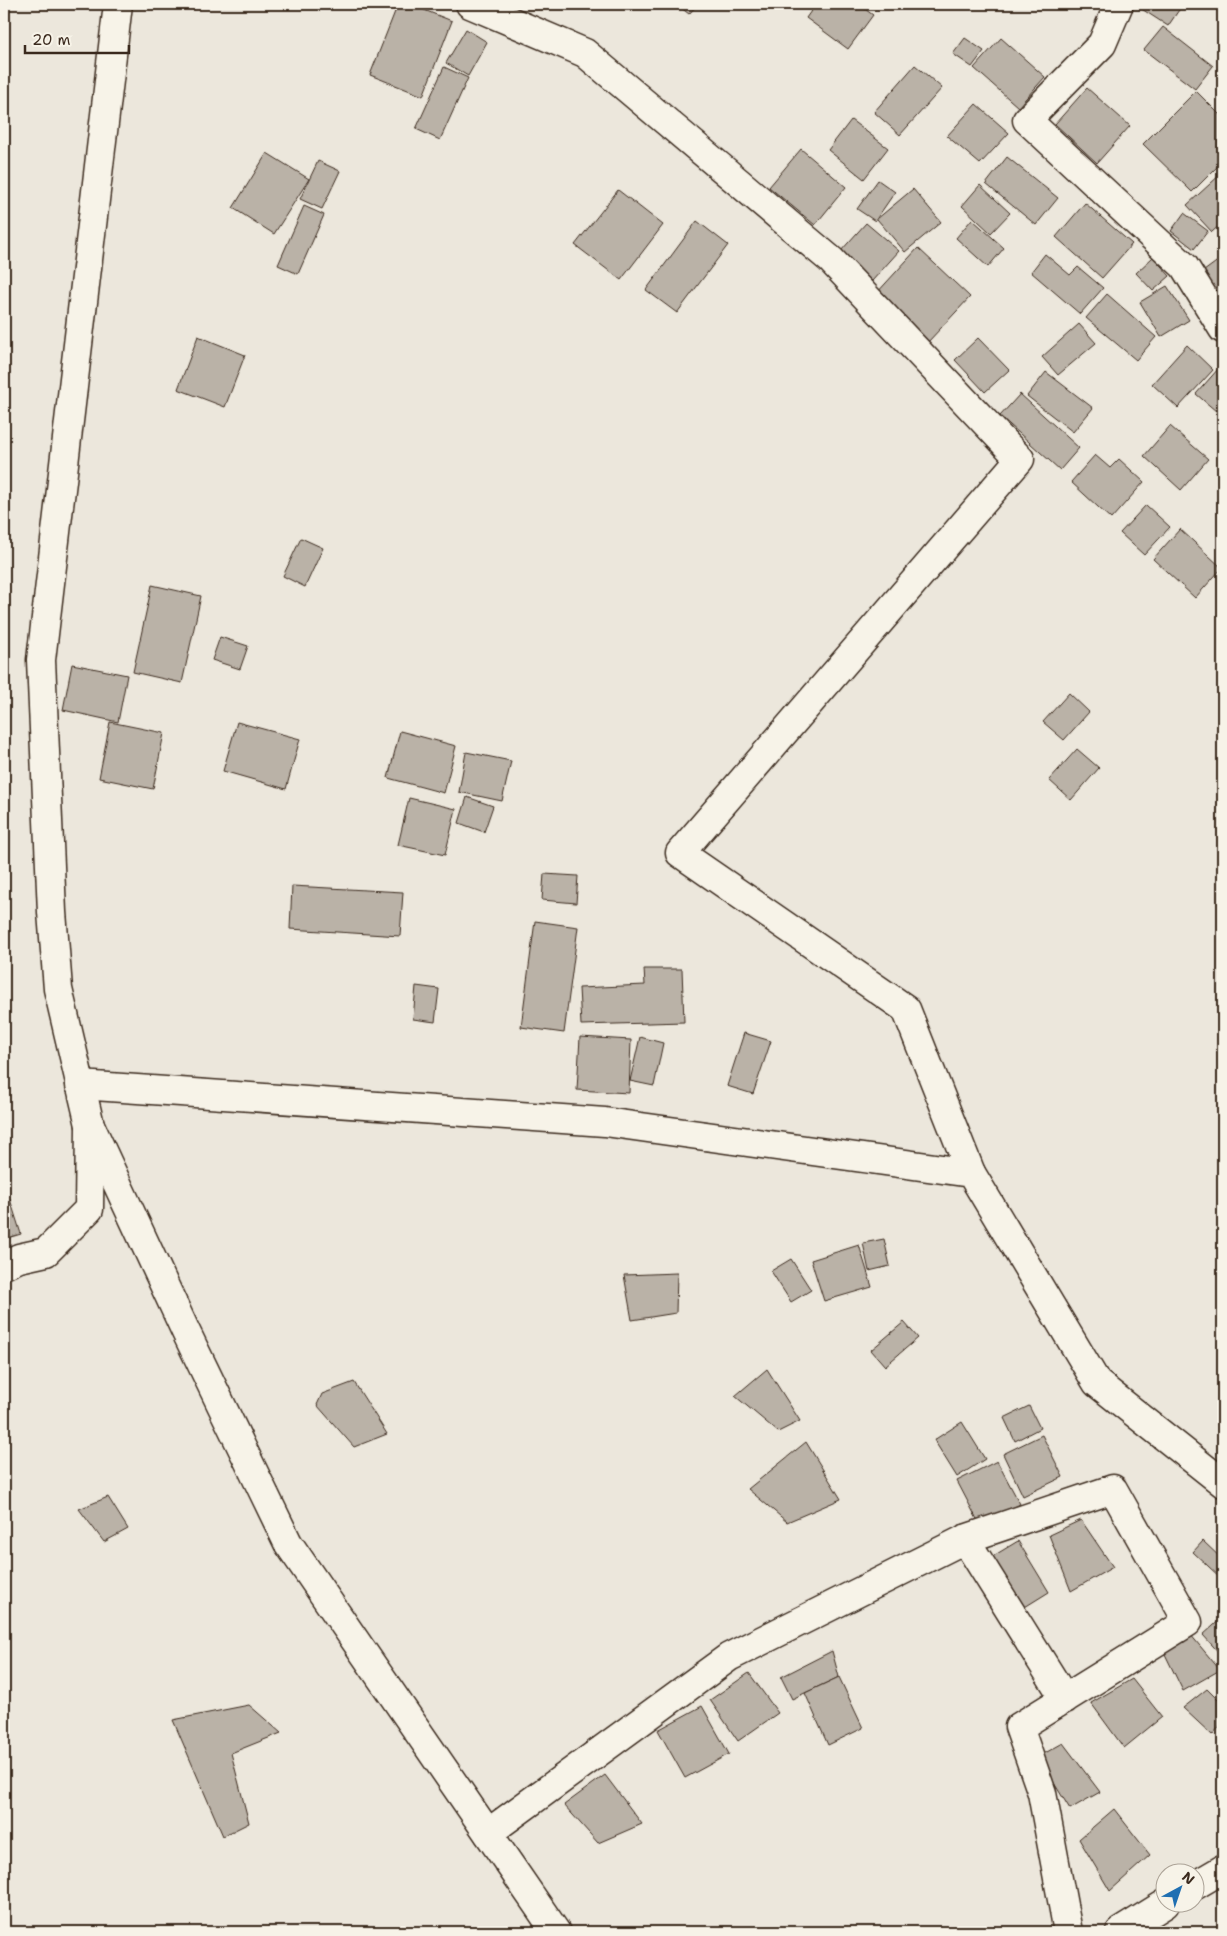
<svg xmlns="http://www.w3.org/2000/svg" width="1227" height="1936" viewBox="0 0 1227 1936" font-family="'Shantell Sans',sans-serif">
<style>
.building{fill:#bab2a7;stroke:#3b2a1e}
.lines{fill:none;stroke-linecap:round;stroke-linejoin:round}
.minor-casing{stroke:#3b2a1e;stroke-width:31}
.tertiary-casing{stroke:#3b2a1e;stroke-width:31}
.minor{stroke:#f7f3e8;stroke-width:28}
.tertiary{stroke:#f7f3e8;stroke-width:28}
</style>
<rect width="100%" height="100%" fill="#ece7dc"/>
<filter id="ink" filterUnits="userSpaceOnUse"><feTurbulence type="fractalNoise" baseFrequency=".02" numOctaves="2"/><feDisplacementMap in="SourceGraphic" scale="10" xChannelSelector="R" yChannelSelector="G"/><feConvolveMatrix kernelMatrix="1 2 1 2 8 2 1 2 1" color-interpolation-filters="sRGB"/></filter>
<g filter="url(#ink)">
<!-- building -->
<g class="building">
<polygon points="398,4 409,4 452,21 423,96 370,75"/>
<polygon points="676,4 698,4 689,14"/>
<polygon points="816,4 858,4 873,15 848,49 806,18"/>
<polygon points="1134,4 1183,4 1168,26"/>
<polygon points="1163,27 1213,66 1195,89 1144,50"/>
<polygon points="466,29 487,42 468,76 446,63"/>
<polygon points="965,38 984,51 972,67 953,54"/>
<polygon points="1001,38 1045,77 1018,107 974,68"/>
<polygon points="915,65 942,88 900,135 874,112"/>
<polygon points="444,67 468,78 440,140 416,129"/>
<polygon points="1087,88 1130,126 1097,163 1055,124"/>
<polygon points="1196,91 1223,118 1223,161 1192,192 1143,144"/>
<polygon points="976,104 1009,133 980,164 947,136"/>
<polygon points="851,120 888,148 864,179 828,150"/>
<polygon points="801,149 846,187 815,225 769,187"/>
<polygon points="267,153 309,179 274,234 233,208"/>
<polygon points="1007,157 1058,198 1036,225 986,184"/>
<polygon points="318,161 340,171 322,209 300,199"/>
<polygon points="1222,173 1223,222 1212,232 1187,205"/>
<polygon points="878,180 895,192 875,221 857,209"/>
<polygon points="980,185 1010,213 991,233 962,206"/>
<polygon points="913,189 941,222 905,252 877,219"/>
<polygon points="618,190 663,225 621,280 575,245"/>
<polygon points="1085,203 1132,244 1102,278 1056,237"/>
<polygon points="304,206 324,215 298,274 278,265"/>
<polygon points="1184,213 1208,231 1194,249 1171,231"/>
<polygon points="972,219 1004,248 988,267 956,238"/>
<polygon points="697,221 728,245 677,313 646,290"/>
<polygon points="866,223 899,251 872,281 840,252"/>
<polygon points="918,248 970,297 927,343 875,295"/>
<polygon points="1045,254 1070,275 1078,267 1103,288 1080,314 1031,272"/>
<polygon points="1153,257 1170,276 1153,291 1136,273"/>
<polygon points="1223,257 1223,300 1221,302 1200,274"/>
<polygon points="1167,286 1189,320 1161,337 1140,302"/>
<polygon points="1107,294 1156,337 1136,360 1086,318"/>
<polygon points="1079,324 1096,343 1058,375 1042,357"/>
<polygon points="198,336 245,355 225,407 178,389"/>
<polygon points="978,338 1009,370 985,392 955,360"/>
<polygon points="1187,345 1213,370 1178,408 1152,384"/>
<polygon points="1219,368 1223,372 1223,417 1196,394"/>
<polygon points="1046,372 1093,408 1073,432 1027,396"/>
<polygon points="1020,394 1079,448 1060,470 1000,416"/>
<polygon points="1170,426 1208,459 1181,490 1144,456"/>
<polygon points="1095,455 1110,468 1119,459 1144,482 1111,519 1071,482"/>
<polygon points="1146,505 1170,527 1144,555 1120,533"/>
<polygon points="1180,529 1222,568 1195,598 1153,559"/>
<polygon points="301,538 323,548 305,587 283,576"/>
<polygon points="152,585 201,596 182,683 133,672"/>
<polygon points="220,637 248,646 240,669 212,660"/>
<polygon points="72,664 127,675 118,722 63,710"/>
<polygon points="1069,693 1089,712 1064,740 1043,722"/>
<polygon points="110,722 164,733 153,789 99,778"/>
<polygon points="237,722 300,739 286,789 223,771"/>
<polygon points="400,731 456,746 444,793 388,778"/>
<polygon points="1077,749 1099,768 1071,800 1049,780"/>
<polygon points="466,752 511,761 502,801 459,792"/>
<polygon points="467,797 493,806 484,832 459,823"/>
<polygon points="409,798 456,809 445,855 398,845"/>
<polygon points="544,874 578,876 576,903 542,900"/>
<polygon points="292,886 403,892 400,936 290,929"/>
<polygon points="535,921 578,927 564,1033 521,1027"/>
<polygon points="644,969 682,969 684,1022 581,1025 579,988 645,985"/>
<polygon points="416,986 439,989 435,1022 413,1019"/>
<polygon points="744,1033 771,1041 753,1094 727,1086"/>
<polygon points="580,1037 631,1040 629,1093 577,1090"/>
<polygon points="640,1037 663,1043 654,1086 630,1081"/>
<polygon points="4,1180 21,1234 4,1239"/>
<polygon points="884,1239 890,1266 869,1271 863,1243"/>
<polygon points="859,1245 872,1287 824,1301 811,1260"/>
<polygon points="791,1259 811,1290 791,1302 771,1271"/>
<polygon points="677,1273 676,1313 632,1320 624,1275"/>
<polygon points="904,1322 918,1338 885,1366 871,1350"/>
<polygon points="767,1369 800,1421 778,1432 735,1396"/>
<polygon points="354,1382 387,1434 354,1447 317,1405 322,1394"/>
<polygon points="1029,1406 1040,1428 1015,1441 1004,1418"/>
<polygon points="962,1422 985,1459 957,1477 934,1440"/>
<polygon points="1042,1435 1063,1477 1023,1496 1003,1454"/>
<polygon points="806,1442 841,1499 787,1522 748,1489"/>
<polygon points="997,1461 1020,1504 980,1525 957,1481"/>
<polygon points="108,1497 128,1529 104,1542 79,1509"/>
<polygon points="1081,1520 1113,1567 1071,1591 1049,1535"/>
<polygon points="1018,1541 1049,1592 1020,1610 990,1558"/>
<polygon points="1203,1541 1223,1560 1223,1580 1193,1552"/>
<polygon points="1223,1617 1223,1657 1203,1635"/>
<polygon points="1190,1634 1220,1670 1183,1691 1164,1652"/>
<polygon points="832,1651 839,1677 792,1699 781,1677"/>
<polygon points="749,1673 778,1713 738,1741 710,1700"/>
<polygon points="839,1677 863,1728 828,1745 805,1693"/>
<polygon points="1132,1679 1162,1717 1124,1748 1091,1703"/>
<polygon points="1207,1689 1223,1705 1223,1723 1212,1735 1183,1708"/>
<polygon points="249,1705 281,1733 231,1753 249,1823 223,1836 173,1720"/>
<polygon points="702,1706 729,1754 685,1778 658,1730"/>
<polygon points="1063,1743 1100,1792 1070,1809 1038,1757"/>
<polygon points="605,1775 642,1824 598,1843 564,1805"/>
<polygon points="1114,1809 1150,1855 1110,1891 1079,1839"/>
</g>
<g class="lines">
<!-- minor casing -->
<g class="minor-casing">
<g id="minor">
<polyline points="470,4 585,53 831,260 1020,459 680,853 906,1009 971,1173"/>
<polyline points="1119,4 1102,44 1027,120 1184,266 1223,329"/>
<polyline points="80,1085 605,1122 971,1173 1097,1383 1223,1483"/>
<polyline points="4,1265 19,1258 46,1252 89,1209 90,1125"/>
<polyline points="1065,1699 965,1539 1113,1489 1188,1622 1019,1727 1042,1793 1068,1932"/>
<polyline points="488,1833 729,1657 965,1539"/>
<polyline points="1194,1886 1223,1869"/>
<polyline points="1120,1932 1165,1904"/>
</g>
</g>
<!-- tertiary casing -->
<g class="tertiary-casing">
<polyline id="tertiary" points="118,4 41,660 52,912 58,989 90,1125 186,1332 288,1543 556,1932"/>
</g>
<!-- minor -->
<use href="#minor" class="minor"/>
<!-- tertiary -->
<use href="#tertiary" class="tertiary"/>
</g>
</g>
<!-- margin -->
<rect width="1227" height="1936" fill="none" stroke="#f7f3e8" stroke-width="20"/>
<rect x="10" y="10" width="1207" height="1916" fill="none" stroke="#3b2a1e" stroke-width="2" filter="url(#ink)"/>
<!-- north arrow -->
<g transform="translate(1180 1888) rotate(40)"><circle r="24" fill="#f7f3e8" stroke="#aca397"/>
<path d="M0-4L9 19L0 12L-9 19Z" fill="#1f6fb2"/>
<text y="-8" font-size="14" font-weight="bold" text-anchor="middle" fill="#3b2a1e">N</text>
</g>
<!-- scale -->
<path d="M25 45v8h104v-8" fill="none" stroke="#3b2a1e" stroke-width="2.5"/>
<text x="32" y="45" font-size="15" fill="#3b2a1e" stroke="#f7f3e8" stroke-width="4" paint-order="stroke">20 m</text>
</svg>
